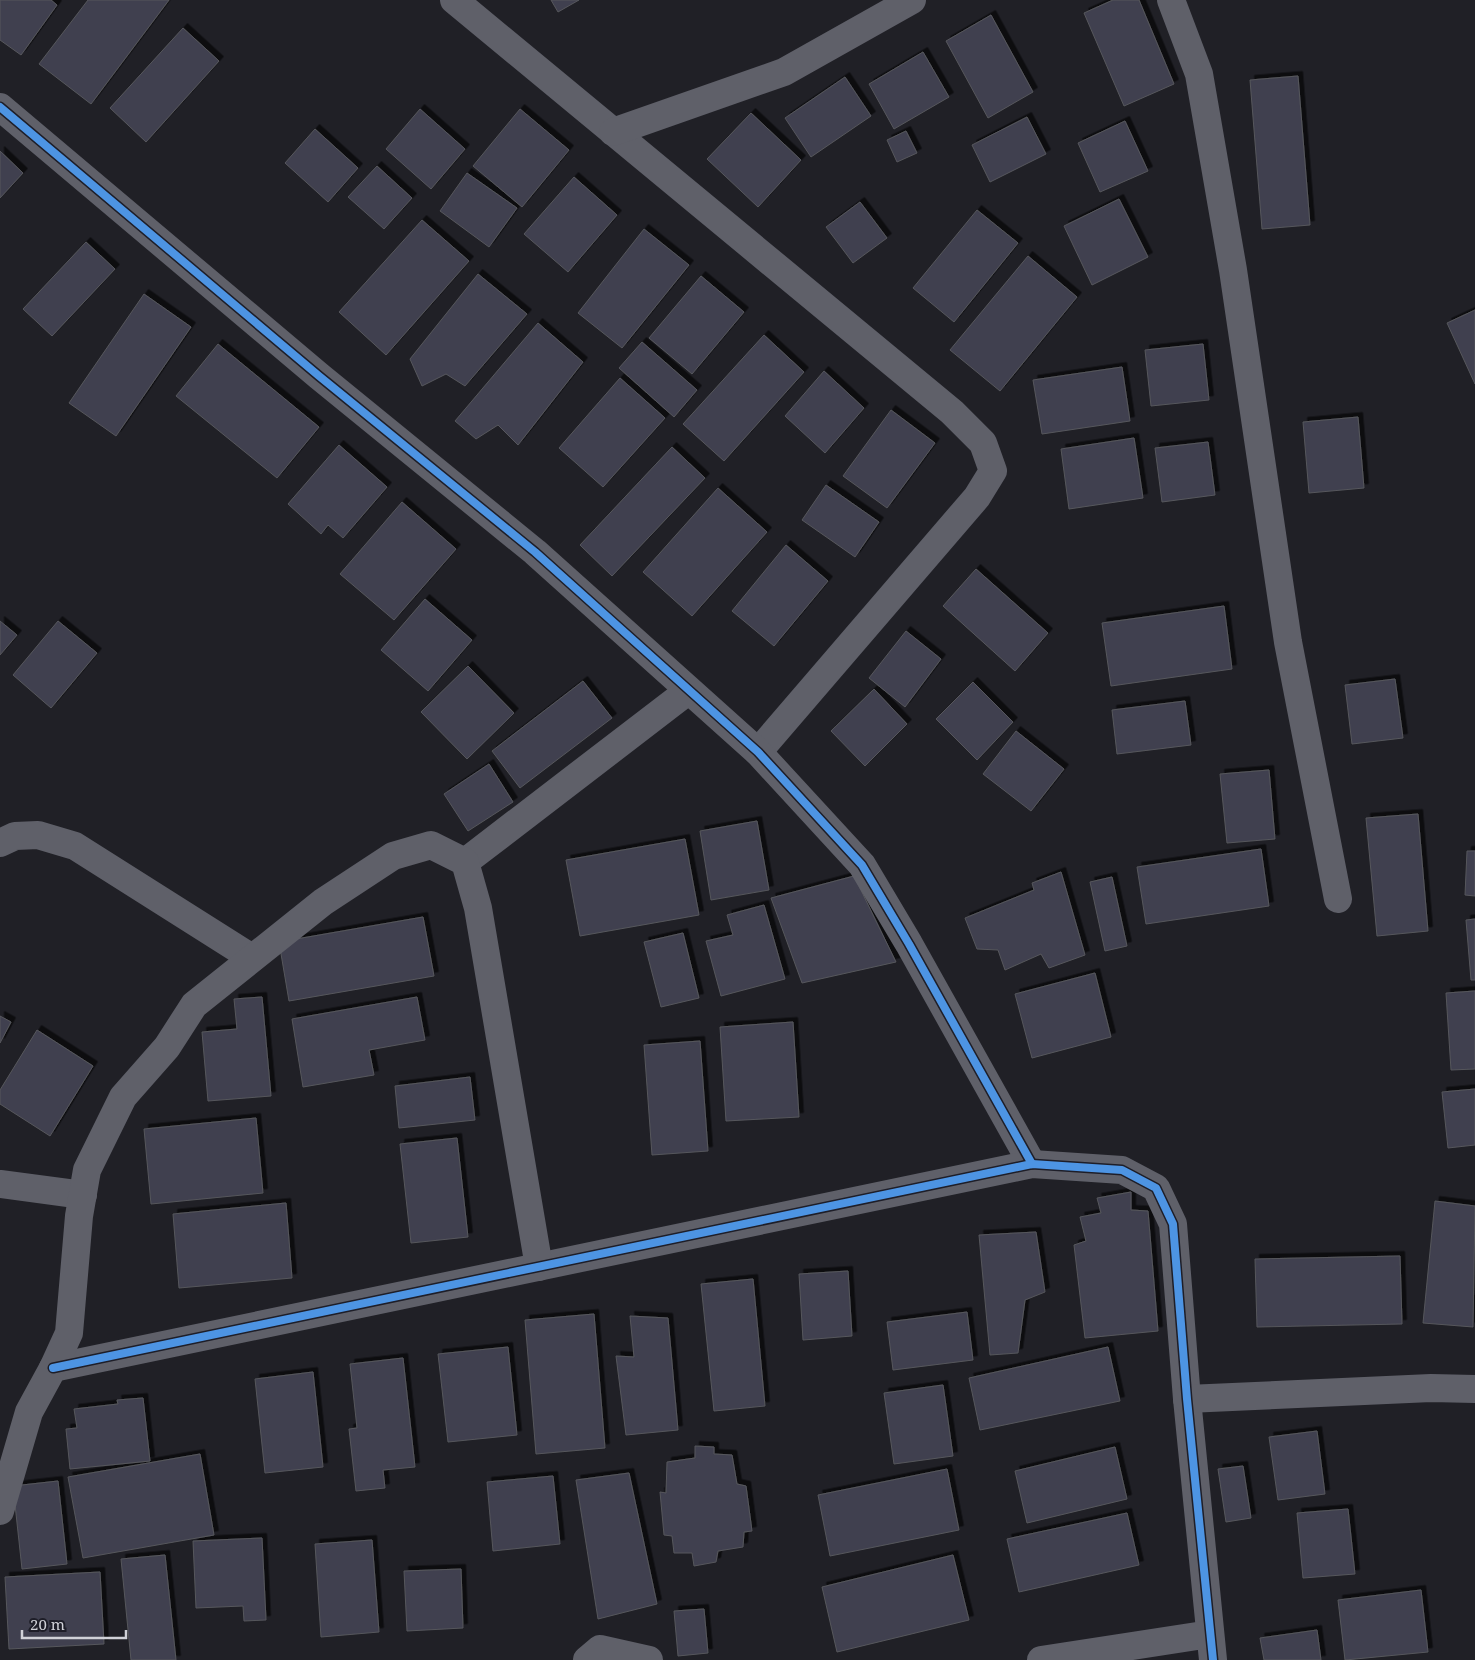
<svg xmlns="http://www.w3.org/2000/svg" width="1475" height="1660" viewBox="0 0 1475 1660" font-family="'Noto Serif',serif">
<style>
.building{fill:#40404f;stroke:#56575c;filter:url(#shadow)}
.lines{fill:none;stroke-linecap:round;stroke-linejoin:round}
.minor{stroke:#5f6069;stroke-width:28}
.cycleway-casing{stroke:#1e1e28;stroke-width:11}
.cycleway{stroke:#4d94e3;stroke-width:8}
</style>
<defs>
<filter id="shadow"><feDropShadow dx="4.5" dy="-4.5" stdDeviation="0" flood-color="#0009"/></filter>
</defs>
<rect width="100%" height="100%" fill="#202026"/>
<!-- building -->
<g class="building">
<polygon points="0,0 51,0 57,5 21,55 0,40"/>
<polygon points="88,0 169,0 91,104 39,64"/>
<polygon points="551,0 579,0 558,12"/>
<polygon points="1113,0 1139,0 1174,84 1124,106 1084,13"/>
<polygon points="991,15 1033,92 988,118 946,41"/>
<polygon points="183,28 219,61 146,142 110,108"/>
<polygon points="923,52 949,97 894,129 869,84"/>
<polygon points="1298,76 1310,225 1262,229 1250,80"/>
<polygon points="845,77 871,116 811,157 785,118"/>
<polygon points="420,109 465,149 431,189 386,149"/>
<polygon points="520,109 569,150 522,207 473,166"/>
<polygon points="751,113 801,160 758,207 707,159"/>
<polygon points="1027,117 1046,154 990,182 972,145"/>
<polygon points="1125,121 1148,171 1100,192 1078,143"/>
<polygon points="315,129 358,168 328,202 285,163"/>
<polygon points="906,131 917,153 897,162 887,140"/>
<polygon points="0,151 23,173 0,198"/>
<polygon points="377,166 412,198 384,229 348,197"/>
<polygon points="467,173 517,208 489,247 440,211"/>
<polygon points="574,177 617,215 568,272 524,234"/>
<polygon points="1119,199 1148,257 1092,285 1064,226"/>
<polygon points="860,202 887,238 853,263 826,227"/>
<polygon points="977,210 1018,243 954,322 913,288"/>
<polygon points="422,220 469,261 386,355 339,312"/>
<polygon points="644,229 689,265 622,348 578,313"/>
<polygon points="86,242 115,269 52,336 23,309"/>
<polygon points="1028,256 1077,297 1000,391 950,350"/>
<polygon points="478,274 527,314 465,386 446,374 422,386 410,359"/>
<polygon points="701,276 744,312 692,374 649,338"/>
<polygon points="144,294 191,327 116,436 69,403"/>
<polygon points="1475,310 1475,384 1447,323"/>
<polygon points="538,323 583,362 518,445 498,425 476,439 455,421"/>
<polygon points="764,335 804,372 724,461 683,424"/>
<polygon points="642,342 697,390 674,417 619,368"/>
<polygon points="218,344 319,427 277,478 176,396"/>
<polygon points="1203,344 1209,400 1151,406 1145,350"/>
<polygon points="1122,367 1130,421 1042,434 1033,380"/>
<polygon points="824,371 864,408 825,453 785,416"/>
<polygon points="620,378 665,418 603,487 559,448"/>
<polygon points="891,410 935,443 887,508 843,476"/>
<polygon points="1358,417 1364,488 1309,493 1303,422"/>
<polygon points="1134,438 1143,498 1069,509 1061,449"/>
<polygon points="1208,442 1215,495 1162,502 1155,448"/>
<polygon points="339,445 387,487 343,538 328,525 321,534 288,504"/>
<polygon points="672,447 705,478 612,576 580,545"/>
<polygon points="826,485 879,522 855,557 802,520"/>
<polygon points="718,488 767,532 692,616 643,572"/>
<polygon points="402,502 456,549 394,620 340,574"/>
<polygon points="786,545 828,581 774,646 732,611"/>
<polygon points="976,569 1048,633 1015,671 943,606"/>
<polygon points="425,599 472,640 428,691 381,650"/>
<polygon points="1224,606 1232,669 1111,686 1102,623"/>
<polygon points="0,621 17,635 0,655"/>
<polygon points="58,621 97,653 51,708 13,675"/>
<polygon points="906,631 941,659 905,707 869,678"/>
<polygon points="468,666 514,713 467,759 421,712"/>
<polygon points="1395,679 1403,738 1352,744 1345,685"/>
<polygon points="583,681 612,718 520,788 492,751"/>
<polygon points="973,682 1013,722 977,760 936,719"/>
<polygon points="874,689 907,724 865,766 831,731"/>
<polygon points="1185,701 1191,745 1117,754 1112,710"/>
<polygon points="1016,731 1064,769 1031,811 983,774"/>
<polygon points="489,764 513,802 468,831 444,794"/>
<polygon points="1269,770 1275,839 1227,843 1220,774"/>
<polygon points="1418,814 1428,931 1377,936 1366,818"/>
<polygon points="757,821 769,890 711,900 700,831"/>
<polygon points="685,839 699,915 580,936 566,860"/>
<polygon points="1261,849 1269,906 1146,924 1137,867"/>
<polygon points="1467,851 1475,851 1475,896 1465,895"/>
<polygon points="1061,872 1085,955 1049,968 1041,954 1005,970 998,950 977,949 965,918 1034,890 1032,883"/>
<polygon points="854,876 896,962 802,983 771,898"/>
<polygon points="1112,877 1127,946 1105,951 1090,882"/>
<polygon points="764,905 785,979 721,996 706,941 733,935 727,915"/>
<polygon points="423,917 434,976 289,1001 279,942"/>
<polygon points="1475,919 1475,980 1471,980 1466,920"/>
<polygon points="683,933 699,998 661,1007 644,942"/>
<polygon points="1095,973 1111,1037 1032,1058 1015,994"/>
<polygon points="1475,991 1475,1069 1451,1070 1446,993"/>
<polygon points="262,997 271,1096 208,1101 202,1032 237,1029 234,999"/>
<polygon points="417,997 425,1040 369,1050 374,1075 303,1087 292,1019"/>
<polygon points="0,1016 11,1022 0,1043"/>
<polygon points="793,1022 799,1117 726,1121 720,1027"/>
<polygon points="37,1030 93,1066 50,1136 0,1104 0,1090"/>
<polygon points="700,1041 708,1151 652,1155 644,1045"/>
<polygon points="470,1077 475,1120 399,1128 395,1086"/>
<polygon points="1475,1089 1475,1145 1448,1148 1442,1092"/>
<polygon points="256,1118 263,1193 151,1204 144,1129"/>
<polygon points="457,1138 468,1237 411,1243 400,1144"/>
<polygon points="1131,1192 1131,1210 1148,1211 1158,1331 1085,1338 1074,1245 1086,1241 1080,1217 1101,1213 1097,1198"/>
<polygon points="1435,1201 1475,1206 1473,1327 1423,1323"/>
<polygon points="286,1203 292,1278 179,1288 173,1214"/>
<polygon points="1036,1232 1045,1292 1025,1300 1018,1353 990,1355 979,1235"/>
<polygon points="1400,1256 1402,1324 1257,1327 1255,1259"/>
<polygon points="848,1271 852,1336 803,1340 799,1274"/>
<polygon points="753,1279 765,1406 714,1411 701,1284"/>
<polygon points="967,1312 973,1360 893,1370 887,1322"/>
<polygon points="594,1314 605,1448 536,1454 525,1320"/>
<polygon points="630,1316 668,1318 678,1430 626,1435 616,1356 634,1357"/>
<polygon points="508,1347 517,1435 448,1442 438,1354"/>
<polygon points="1108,1347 1120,1401 980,1430 969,1378"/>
<polygon points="403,1358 415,1467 383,1470 385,1488 356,1491 349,1429 357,1428 350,1364"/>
<polygon points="313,1372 323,1467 265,1473 255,1379"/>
<polygon points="943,1385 953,1456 894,1464 884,1393"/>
<polygon points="143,1398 150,1461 70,1469 66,1429 77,1428 74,1409 118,1404 117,1400"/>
<polygon points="1317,1431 1325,1494 1278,1500 1269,1437"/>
<polygon points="695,1446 714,1447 714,1454 732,1455 737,1484 746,1486 752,1531 744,1532 743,1547 718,1551 716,1562 694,1566 692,1553 674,1553 672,1536 664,1535 660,1492 666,1493 667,1462 695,1458"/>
<polygon points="1115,1447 1127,1499 1027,1523 1015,1471"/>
<polygon points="200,1454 214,1535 83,1558 68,1477"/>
<polygon points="1243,1466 1251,1518 1226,1522 1218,1469"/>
<polygon points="947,1469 959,1530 830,1556 818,1495"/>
<polygon points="629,1473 657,1604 598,1619 576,1480"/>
<polygon points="553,1476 560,1544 493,1551 487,1482"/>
<polygon points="58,1481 67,1564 22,1569 13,1486"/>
<polygon points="1348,1509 1355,1574 1303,1578 1297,1513"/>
<polygon points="1127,1513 1139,1565 1019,1592 1007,1539"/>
<polygon points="262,1538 266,1620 244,1621 243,1606 196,1608 193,1541"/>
<polygon points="372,1540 379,1632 321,1637 315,1544"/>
<polygon points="165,1555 176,1660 131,1660 121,1559"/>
<polygon points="953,1555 969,1620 837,1652 822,1587"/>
<polygon points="461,1569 463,1628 407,1631 404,1571"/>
<polygon points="100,1572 104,1644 9,1649 5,1577"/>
<polygon points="1421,1590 1428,1652 1345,1660 1338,1600"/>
<polygon points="704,1609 708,1653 678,1656 674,1611"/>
<polygon points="1317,1630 1321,1660 1264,1660 1260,1638"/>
</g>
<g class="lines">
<!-- minor -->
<g class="minor">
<polyline points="454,0 952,412 983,443 993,471 977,497 758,752"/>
<polyline points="1171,0 1199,74 1233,270 1288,642 1338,899"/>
<polyline points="0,107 319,376 535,552 758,752 862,865 909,944 1032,1164"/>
<polyline points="613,132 784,72 912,0"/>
<polyline points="0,843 15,836 38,835 75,846 252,958"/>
<polyline points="465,862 688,691"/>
<polyline points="0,1184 83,1195"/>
<polyline points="53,1368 1032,1164 1122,1170 1156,1188 1173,1224 1187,1399 1213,1660"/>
<polyline points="1187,1399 1431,1388 1475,1389"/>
<polyline points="0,1511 29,1412 53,1368 69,1333 79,1216 87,1170 123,1097 167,1047 194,1005 323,902 393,856 431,845 465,862 478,908 539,1267"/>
<polyline points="587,1660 600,1649 649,1660"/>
<polyline points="1041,1660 1210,1634"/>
</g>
<!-- cycleway casing -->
<g class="cycleway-casing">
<g id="cycleway">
<polyline points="0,107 319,376 535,552 758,752 862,865 909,944 1032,1164"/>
<polyline points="53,1368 1032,1164 1122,1170 1156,1188 1173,1224 1187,1399 1213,1660"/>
</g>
</g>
<!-- cycleway -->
<use href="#cycleway" class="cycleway"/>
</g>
<!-- scale -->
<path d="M22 1630v8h104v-8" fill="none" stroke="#d0d1d7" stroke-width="2.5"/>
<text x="30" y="1630" font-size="15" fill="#d0d1d7" stroke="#1e1e28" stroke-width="4" paint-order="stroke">20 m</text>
</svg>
